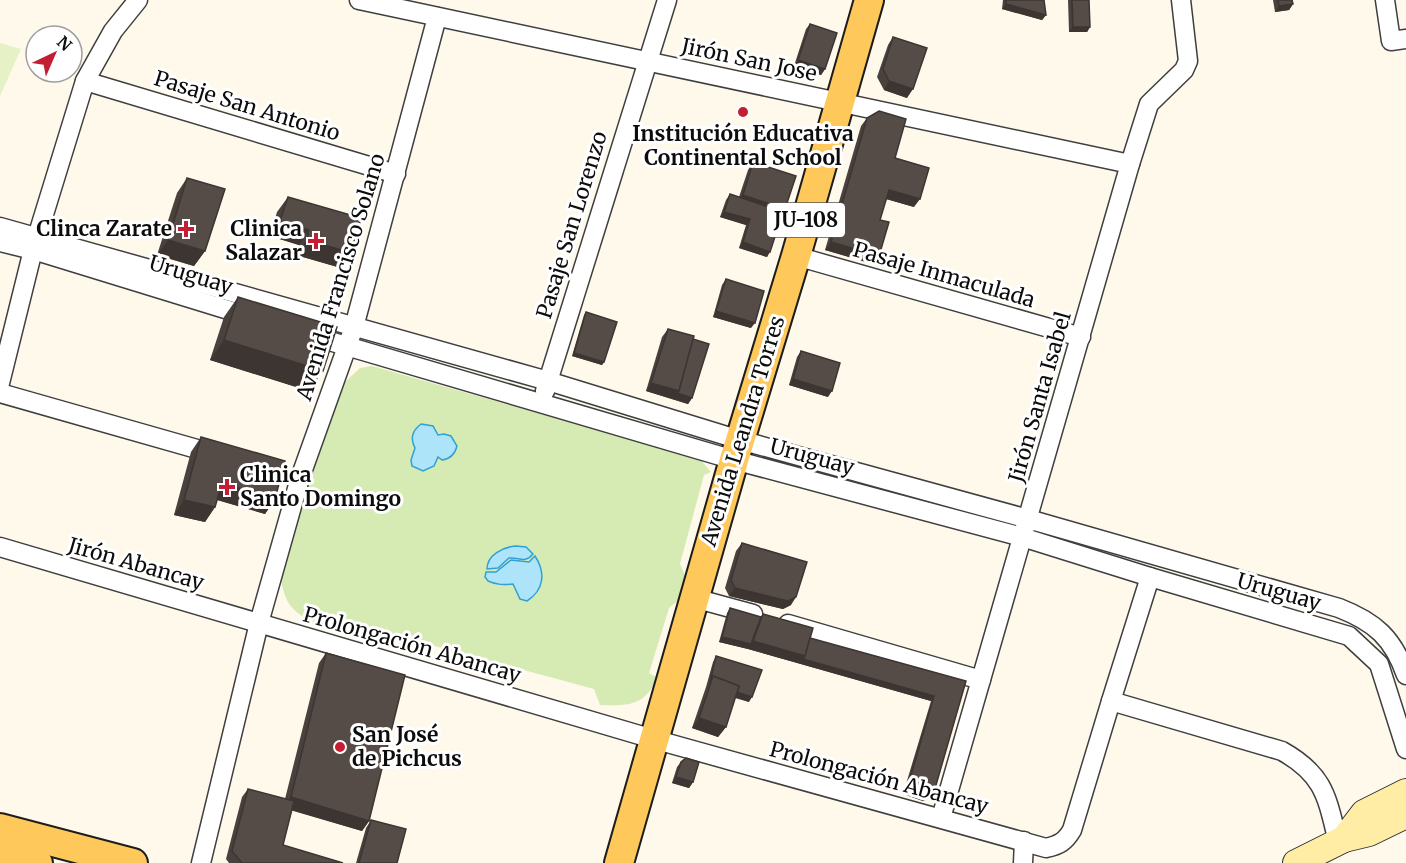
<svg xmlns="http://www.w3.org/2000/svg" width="1406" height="863" viewBox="0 0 1406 863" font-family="Merriweather,serif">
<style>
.green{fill:#d5ebb3}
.pitch{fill:#e6f2c5}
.water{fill:#ade4f9;stroke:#30a1d4;stroke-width:1.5}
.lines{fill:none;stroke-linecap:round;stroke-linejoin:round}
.street-casing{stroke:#3f3f3f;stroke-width:21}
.secondary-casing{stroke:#2e2e2e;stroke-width:28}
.primary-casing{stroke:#1d1d1d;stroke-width:32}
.street{stroke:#fff;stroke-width:18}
.secondary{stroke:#ffeda6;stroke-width:26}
.primary{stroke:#ffc85b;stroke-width:28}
.wall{fill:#49413e}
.shaded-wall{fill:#3c3532}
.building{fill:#554c48;stroke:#3c3532;stroke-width:1.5}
.poi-dot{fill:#c31e34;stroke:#fff;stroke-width:2}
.labels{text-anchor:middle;stroke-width:6;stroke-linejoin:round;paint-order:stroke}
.shield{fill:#fff;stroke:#555;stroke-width:1.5}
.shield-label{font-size:20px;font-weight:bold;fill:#0c0c0c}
.street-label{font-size:21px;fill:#0c0c0c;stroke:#fff}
.poi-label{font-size:21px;font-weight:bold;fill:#0c0c0c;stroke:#fff;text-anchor:end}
</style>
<rect width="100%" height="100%" fill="#fff9eb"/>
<!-- green -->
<path class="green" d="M372 366 700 459 711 472 704 475 680 564 687 580 681 598 669 608 649 673 658 678C643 706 630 706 600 705L594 689 320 615 317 625C287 609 286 603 279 572L341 386 360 368Z"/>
<!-- pitch -->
<polygon class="pitch" points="0,43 21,49 0,96"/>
<!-- water -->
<g class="water">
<path d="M421 424 433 426 438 435 444 434 451 436 457 446C455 454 450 459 442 460L438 457 434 466 423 471 412 466 411 460 415 448C410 438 412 431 421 424Z"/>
<path d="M516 546 526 547 533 554C525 564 519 557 509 558L498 568 487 569C487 555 503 547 516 546Z"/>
<path d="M535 556C546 573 544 590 527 601L520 599 513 584C503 585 497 585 488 581L485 577 486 572H496L511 560 529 562Z"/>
</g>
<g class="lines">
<!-- street casing -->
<g class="street-casing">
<g id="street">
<polyline points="359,0 1130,164"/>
<polyline points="1385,0 1391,41 1406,39"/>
<polyline points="85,81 396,174"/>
<path d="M0 227 548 381 740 440 1028 519 1339 608C1375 622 1393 638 1406 675"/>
<polyline points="0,242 33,250 251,317"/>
<polyline points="796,256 1081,337"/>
<polyline points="309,335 734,460 1022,537 1150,577 1349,636 1379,664 1406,749"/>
<polyline points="0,383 33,250 85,81 113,31 138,0"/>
<polyline points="545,391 667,0"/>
<polyline points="0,393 218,455"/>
<path d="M0 547 653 739 1046 848C1059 845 1065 842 1072 830L1111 701 1282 751C1325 775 1327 798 1338 842"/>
<polyline points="694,598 753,614"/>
<polyline points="788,624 981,680"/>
<polyline points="1111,701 1150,577"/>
<polyline points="941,818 1130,164 1149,104 1184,70 1188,61 1181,0"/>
<polyline points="201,863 259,623 300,478 354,327 437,17"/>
<polyline points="1023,863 1024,841"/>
</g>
</g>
<!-- secondary casing -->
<g class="secondary-casing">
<g id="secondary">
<polyline points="1344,839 1364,813 1406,792"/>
<polyline points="1296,863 1344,839 1369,833 1406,815"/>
</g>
</g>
<!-- primary casing -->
<g class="primary-casing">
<g id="primary">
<polyline points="0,828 133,863"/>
<polyline points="0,853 38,863"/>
<polyline points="619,863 734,460 796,256 869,0"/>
</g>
</g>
<!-- street -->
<use href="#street" class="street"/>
<!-- secondary -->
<use href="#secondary" class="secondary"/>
<!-- primary -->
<use href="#primary" class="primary"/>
</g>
<!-- wall -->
<g class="wall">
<polygon points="1003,0 1044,0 1046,15 1042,20 1002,9"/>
<polygon points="1068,0 1089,0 1090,27 1087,32 1069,32"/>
<polygon points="1273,0 1292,0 1293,4 1289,10 1275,12"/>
<polygon points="810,24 825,69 821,75 794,66 806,29"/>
<polygon points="893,37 907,98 884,90 877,77 888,45"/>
<polygon points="867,118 895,158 914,207 886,199 880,220 873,264 825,250 861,126"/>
<polygon points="753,162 785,209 783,212 767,257 739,248 746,225 720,217 726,200 730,194 739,197 748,170"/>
<polygon points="187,178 205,251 194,266 157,255 177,193"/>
<polygon points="288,197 352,253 341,268 296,255 299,245 270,236 277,212"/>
<polygon points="726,279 751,328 713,317 722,285"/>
<polygon points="238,297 309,391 210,360 224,317"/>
<polygon points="586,312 604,362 602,365 572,356 584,315"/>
<polygon points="668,329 693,339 692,398 688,404 646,391 662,337"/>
<polygon points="801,351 828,397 789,385 797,357"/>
<polygon points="201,437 275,499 265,514 217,500 215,507 205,522 174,515 191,452"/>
<polygon points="742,543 791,605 783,609 729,596 725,588 736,551"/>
<polygon points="730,608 761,617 763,614 810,638 966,681 930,798 923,801 903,794 931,701 748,649 719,642 727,613"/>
<polygon points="326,653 369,821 362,831 292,810 283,845 343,863 229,863 226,859 242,797 248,789 285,799 319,663"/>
<polygon points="716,656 749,702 735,698 726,727 718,737 692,728 706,687 713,662"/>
<polygon points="681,762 693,782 689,788 672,783 677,767"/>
<polygon points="371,820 397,863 356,863 366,828"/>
</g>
<!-- shaded-wall -->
<g class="shaded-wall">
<polygon points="1006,4 1046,15 1042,20 1002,9"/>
<polygon points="1293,4 1289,10 1275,12 1279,6"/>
<polygon points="1073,27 1090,27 1087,32 1069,32"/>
<polygon points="798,60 825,69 821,75 794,66"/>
<polygon points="889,81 913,89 907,98 884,90"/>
<polygon points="889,190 920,199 914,207 883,198"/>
<polygon points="743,195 785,209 780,217 737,203"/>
<polygon points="724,212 750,219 746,225 720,217"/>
<polygon points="280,221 309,230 299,245 270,236"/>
<polygon points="168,240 205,251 194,266 157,255"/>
<polygon points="307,240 352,253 341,268 296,255"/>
<polygon points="743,242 770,252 767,257 739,248"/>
<polygon points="831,242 879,256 873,264 825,250"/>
<polygon points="716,311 755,323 751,328 713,317"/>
<polygon points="224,340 323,371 309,391 210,360"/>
<polygon points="574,353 604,362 602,365 572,356"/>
<polygon points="793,379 832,391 828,397 789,385"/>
<polygon points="651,383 679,391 692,398 688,404 646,391"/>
<polygon points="222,483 275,499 265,514 211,498"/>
<polygon points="184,500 215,507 205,522 174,515"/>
<polygon points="735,588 796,597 791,605 783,609 729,596"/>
<polygon points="722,637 751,644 753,641 934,696 931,701 748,649 719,642"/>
<polygon points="711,682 752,697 749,702 709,688"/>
<polygon points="699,718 726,727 718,737 692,728"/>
<polygon points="676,777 693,782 689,788 672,783"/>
<polygon points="907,789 934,792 930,798 923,801 903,794"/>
<polygon points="291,797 369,821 362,831 283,808"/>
</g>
<!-- building -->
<g class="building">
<polygon points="1006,0 1044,0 1046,15 1006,4"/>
<polygon points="1072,0 1089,0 1090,27 1073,27"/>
<polygon points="1278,0 1292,0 1293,4 1279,6"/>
<polygon points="810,24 837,33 825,69 798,60"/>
<polygon points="893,37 927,48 913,89 889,81 883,69"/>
<polygon points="879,111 906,119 895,158 929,168 920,199 889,190 880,220 889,222 879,256 831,242 867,118"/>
<polygon points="753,162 796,176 785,209 743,195"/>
<polygon points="187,178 225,189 205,251 168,240"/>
<polygon points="730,194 783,212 770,252 743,242 750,219 724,212"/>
<polygon points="288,197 361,218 352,253 307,240 309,230 280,221"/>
<polygon points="726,279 764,291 755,323 716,311"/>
<polygon points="238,297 337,327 323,371 224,340"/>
<polygon points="586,312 617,322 604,362 574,353"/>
<polygon points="668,329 694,336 679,391 651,383"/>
<polygon points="693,339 709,344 692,398 677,393 679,391"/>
<polygon points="801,351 840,363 832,391 793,379"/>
<polygon points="201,437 285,461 275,499 222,483 215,507 184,500"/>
<polygon points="742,543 807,562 796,597 788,601 735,588 731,580"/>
<polygon points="730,608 761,617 751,644 722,637"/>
<polygon points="763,614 813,628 805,656 753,641"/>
<polygon points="810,638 966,681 934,792 927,795 907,789 934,696 803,659 805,656"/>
<polygon points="326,653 405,675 369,821 291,797"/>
<polygon points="716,656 762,670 752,697 737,692 739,686 713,676 710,682"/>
<polygon points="713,676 739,686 726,727 699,718"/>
<polygon points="686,758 699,762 693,782 676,777 681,762"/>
<polygon points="248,789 294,801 283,845 343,863 242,863 232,851"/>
<polygon points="371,820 406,829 397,863 359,863"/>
</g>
<!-- markers -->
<g class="poi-dot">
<circle cx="743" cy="112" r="6"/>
<path d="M183 220h6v6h6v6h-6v6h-6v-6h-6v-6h6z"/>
<path d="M313 232h6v6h6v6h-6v6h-6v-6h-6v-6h6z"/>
<path d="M224 478h6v6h6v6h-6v6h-6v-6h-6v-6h6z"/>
<circle cx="340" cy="747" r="6"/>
</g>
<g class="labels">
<!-- shield labels -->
<rect class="shield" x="767" y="203" width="78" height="34" rx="4.5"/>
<g class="shield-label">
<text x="806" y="227">JU-108</text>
</g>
<!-- street labels -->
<g class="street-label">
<text transform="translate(749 60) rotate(12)" y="7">Jirón San Jose</text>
<text transform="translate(247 106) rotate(17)" y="7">Pasaje San Antonio</text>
<text transform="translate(572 225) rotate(-73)" y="7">Pasaje San Lorenzo</text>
<text transform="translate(191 275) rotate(17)" y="7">Uruguay</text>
<text transform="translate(944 275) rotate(16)" y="7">Pasaje Inmaculada</text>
<text transform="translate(341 277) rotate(-73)" y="7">Avenida Francisco Solano</text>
<text transform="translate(1040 397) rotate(-74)" y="7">Jirón Santa Isabel</text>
<text transform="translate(743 431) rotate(-73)" y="7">Avenida Leandra Torres</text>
<text transform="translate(812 457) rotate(15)" y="7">Uruguay</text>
<text transform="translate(136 564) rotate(16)" y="7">Jirón Abancay</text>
<text transform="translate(1279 592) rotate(16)" y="7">Uruguay</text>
<text transform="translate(412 645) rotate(16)" y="7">Prolongación Abancay</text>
<text transform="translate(879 778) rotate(15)" y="7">Prolongación Abancay</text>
</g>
<!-- poi labels -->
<g class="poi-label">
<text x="743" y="141" text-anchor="middle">Institución Educativa<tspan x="743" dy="24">Continental School</tspan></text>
<text x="172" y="236">Clinca Zarate</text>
<text x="302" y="236">Clinica<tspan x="302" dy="24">Salazar</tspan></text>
<text x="240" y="482" text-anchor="start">Clinica<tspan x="240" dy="24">Santo Domingo</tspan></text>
<text x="352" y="742" text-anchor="start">San José<tspan x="352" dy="24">de Pichcus</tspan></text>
</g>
</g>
<!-- north arrow -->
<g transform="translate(54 54) rotate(44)"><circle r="28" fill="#ffffff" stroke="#9e9e9e" stroke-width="1.5"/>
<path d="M0-4.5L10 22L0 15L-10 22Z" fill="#c31e34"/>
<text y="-9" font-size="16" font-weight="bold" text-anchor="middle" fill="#0c0c0c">N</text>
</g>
</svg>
